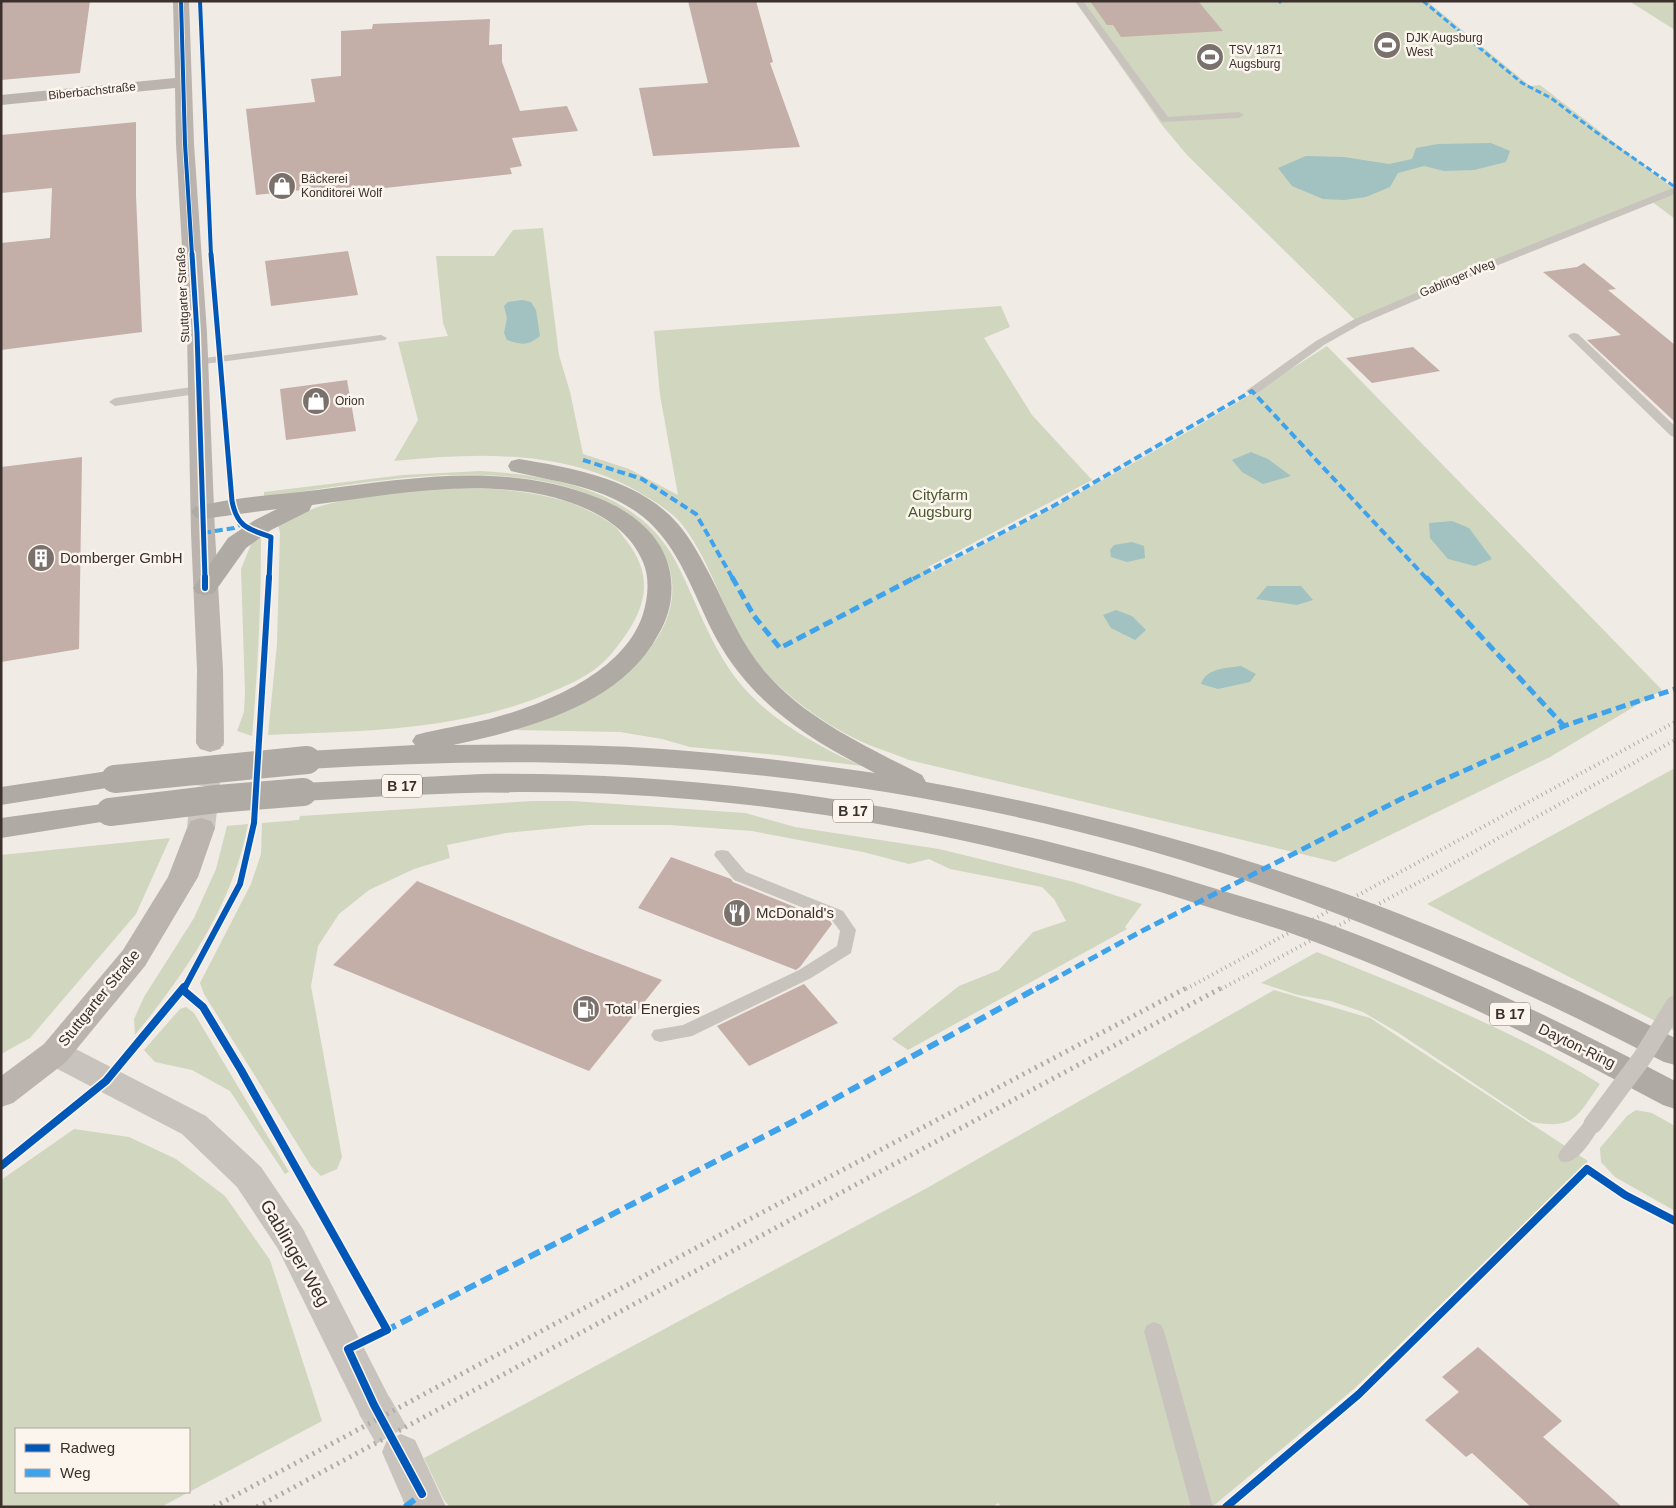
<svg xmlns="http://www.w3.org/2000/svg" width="1676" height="1508" viewBox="0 0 1676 1508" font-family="Helvetica,sans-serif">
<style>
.green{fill:#d1d6bf;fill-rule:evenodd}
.water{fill:#a1c2c1}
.building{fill:#c3afa7}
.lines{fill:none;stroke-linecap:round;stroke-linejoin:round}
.street-tunnel{stroke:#ccc6c0;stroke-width:35;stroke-dasharray:35 18;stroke-linecap:butt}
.secondary-tunnel{stroke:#ccc6c0;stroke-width:28;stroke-dasharray:28 14;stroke-linecap:butt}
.lane{fill:#c9c3be;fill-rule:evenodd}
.street{fill:#c9c3be;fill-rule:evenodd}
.secondary{fill:#bab3ae;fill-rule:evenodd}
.highway{fill:#afaaa4;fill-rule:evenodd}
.rail-far1{stroke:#b1aca8;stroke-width:4;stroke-dasharray:1 4;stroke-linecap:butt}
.rail{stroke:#b1aca8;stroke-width:5;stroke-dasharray:2 5;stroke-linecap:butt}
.lane-bridge{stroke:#c9c3be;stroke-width:19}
.highway-bridge{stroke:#afaaa4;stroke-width:28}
.quiet-far3{stroke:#3fa3eb;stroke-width:3;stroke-dasharray:6 3;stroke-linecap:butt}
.quiet-far2{stroke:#3fa3eb;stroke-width:4;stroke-dasharray:8 4;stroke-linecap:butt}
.quiet-far1{stroke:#3fa3eb;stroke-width:5;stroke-dasharray:10 5;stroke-linecap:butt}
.quiet{stroke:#3fa3eb;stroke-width:6;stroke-dasharray:12 6;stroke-linecap:butt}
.cycleway-far3-casing{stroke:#fbf5ee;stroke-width:5.5}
.cycleway-far2-casing{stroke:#fbf5ee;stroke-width:8}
.cycleway-far1-casing{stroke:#fbf5ee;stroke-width:9}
.cycleway-casing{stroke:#fbf5ee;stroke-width:11}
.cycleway-far3{stroke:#0057b8;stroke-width:4}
.cycleway-far2{stroke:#0057b8;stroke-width:5}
.cycleway-far1{stroke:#0057b8;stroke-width:6}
.cycleway{stroke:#0057b8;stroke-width:8}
.labels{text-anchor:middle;stroke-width:5;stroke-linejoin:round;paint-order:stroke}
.far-poi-label{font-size:12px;fill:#3b302b;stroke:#fbf5ee;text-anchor:start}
.far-street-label{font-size:12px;fill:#3b302b;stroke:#fbf5ee}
.shield{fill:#fbf5ee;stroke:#756b66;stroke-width:1}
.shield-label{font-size:14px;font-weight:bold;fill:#3b302b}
.park-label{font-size:15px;fill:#4a5a2e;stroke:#fbf5ee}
.poi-label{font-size:15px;fill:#3b302b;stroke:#fbf5ee;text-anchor:start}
.street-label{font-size:15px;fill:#3b302b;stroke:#fbf5ee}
.near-street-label{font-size:18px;fill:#3b302b;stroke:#fbf5ee}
</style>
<rect width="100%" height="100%" fill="#f0ebe5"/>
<!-- green -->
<g class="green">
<polygon points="1075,1 1427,1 1530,86 1540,85 1673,188 1357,322 1187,155 1162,125"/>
<polygon points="1629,1 1675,1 1675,30"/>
<polygon points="1671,192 1675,196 1675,219 1651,201"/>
<path d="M543 228 559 355 570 392 583 454 629 469 678 495 660 395 654 331 1001 306 1010 327 984 338 1032 415 1092 480 928 567 932 572C1067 501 1200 429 1327 346L1662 690 1550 757 1335 862 909 760C890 752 868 746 850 736 810 715 763 679 741 639 720 601 708 556 680 522 668 509 652 500 637 491 562 449 477 453 394 461L418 420 398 342 448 336 443 323 436 256H494L513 230Z"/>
<path d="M480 471C552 475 637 490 675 560 696 600 709 644 738 681 768 719 819 747 862 766L777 755 690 747 662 739 620 732 514 730C526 725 541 722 553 716 573 704 593 689 613 676 622 670 636 664 644 655 675 621 684 577 654 539 648 532 638 526 631 520 610 504 589 493 564 486 466 461 362 484 264 497V492L403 475Z"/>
<path d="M459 488C490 488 519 490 549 497 556 499 564 500 571 503 582 507 605 518 614 526 619 529 622 536 626 540 654 576 647 606 622 640 614 651 605 662 594 670 580 680 563 687 547 694 459 731 362 731 268 735L277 644 280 533 278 524C295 517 311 508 328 504 370 493 416 490 459 488Z"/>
<path d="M259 536 261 539C261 605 258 671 252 736L237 731 244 712 245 692 241 569 252 542Z"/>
<polygon points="1675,768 1675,1031 1427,904"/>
<polygon points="532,801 572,801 745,813 795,827 939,849 1074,882 1142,904 1125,927 1127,929 908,1050 892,1039 959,986 999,970 1033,932 1066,921 1054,899 1042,887 950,869 929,859 909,864 863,852 752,831 670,825 589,825 506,833 447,845 450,858 414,869 369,890 339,914 318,946 311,986 342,1157 337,1169 321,1176 311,1166 204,994 200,983 251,884 261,854 262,823 299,820 300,816"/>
<path d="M248 824C233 905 186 972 135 1035L134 1019 144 997 194 918 216 869 227 826Z"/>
<polygon points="170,838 136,914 30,1038 1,1054 1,855"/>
<path d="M1317 952C1411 990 1514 1030 1600 1084 1577 1116 1575 1130 1532 1122L1397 1032 1363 1012 1331 1001 1298 995 1261 983Z"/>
<polygon points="1274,990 1370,1018 1588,1161 1355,1388 1212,1507 1001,1507 998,1503 993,1507 450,1507 444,1500 424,1458 927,1188"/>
<polygon points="186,1007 194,1013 289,1172 285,1174 230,1091 192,1070 155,1062 144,1050 180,1009"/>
<polygon points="1636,1110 1652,1113 1675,1126 1675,1211 1615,1177 1601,1162 1600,1148 1627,1116"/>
<path d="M74 1129 129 1137 176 1159 225 1196 270 1260 322 1421 161 1507H1V1180ZM16 1429H189V1492H16Z"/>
</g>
<!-- water -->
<g class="water">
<polygon points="1491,143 1510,151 1506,162 1474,170 1444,171 1424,166 1398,173 1390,187 1366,197 1344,200 1323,199 1292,186 1278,168 1306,156 1344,157 1389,164 1412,159 1416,148 1438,144"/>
<path d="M522 300 531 302 536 310 540 336C528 346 521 345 507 340L504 333 507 318 504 306 508 302Z"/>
<polygon points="1251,452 1268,459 1291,476 1263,484 1242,472 1232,460"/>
<polygon points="1452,521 1469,528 1492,559 1475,566 1448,559 1430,538 1429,523"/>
<polygon points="1132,542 1144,546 1145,558 1127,562 1111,557 1110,550 1114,545"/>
<polygon points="1267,586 1301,586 1313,600 1297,605 1256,599"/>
<polygon points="1116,610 1132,616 1146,630 1135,640 1111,628 1103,615"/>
<path d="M1241 666 1256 674 1250 682 1218 689 1201 684C1206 668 1227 668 1241 666Z"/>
</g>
<!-- building -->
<g class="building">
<polygon points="1,1 90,1 80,73 1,80"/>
<polygon points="688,1 756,1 773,62 770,63 800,147 653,156 639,88 708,83"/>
<polygon points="1090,1 1198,1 1223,31 1121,37 1113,25 1107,25"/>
<polygon points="490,19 489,45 502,44 502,62 520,111 567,106 578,131 512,138 522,166 510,168 512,174 303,197 302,190 256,195 246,109 315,102 311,79 341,76 341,31 372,29 373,24"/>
<polygon points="136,122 136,196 142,332 1,350 1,243 50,238 52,188 1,193 1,135"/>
<polygon points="348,251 358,295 271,306 265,261"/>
<polygon points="1584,263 1616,289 1608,290 1675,345 1675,422 1587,340 1621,335 1543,272 1577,267"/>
<polygon points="1413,347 1440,371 1372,383 1346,358"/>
<polygon points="347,380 356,431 286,440 280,389"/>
<polygon points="82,457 79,649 1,662 1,467"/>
<polygon points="671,857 731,879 733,882 830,921 832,924 800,967 796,970 638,908"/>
<polygon points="417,881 584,950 662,980 589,1071 333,965"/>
<polygon points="804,984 838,1023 749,1066 717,1026"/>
<polygon points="1478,1347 1562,1421 1543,1437 1622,1507 1531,1507 1472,1453 1466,1457 1425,1420 1459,1392 1442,1377"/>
</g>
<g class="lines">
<!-- street-tunnel -->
<polyline class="street-tunnel" points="374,1405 401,1452"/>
<!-- secondary-tunnel -->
<polyline class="secondary-tunnel" points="201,828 210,743"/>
<!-- lane -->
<g class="lane">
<polygon points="1075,1 1083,1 1168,117 1239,112 1244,115 1239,118 1162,122"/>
<polygon points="1675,187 1675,194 1491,268 1361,324 1324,345 1256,394 1252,395 1246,391 1316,341 1353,320 1483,264"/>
<polygon points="1574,333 1578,334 1675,426 1675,437 1671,436 1570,338 1568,336 1570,334"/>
<polygon points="381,335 387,338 385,340 197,365 191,362 197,359"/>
<polygon points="199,386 205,390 203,393 115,406 109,402 115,398"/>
<polygon points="722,850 728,851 746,872 843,911 856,930 851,953 811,978 692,1036 660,1042 654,1040 651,1035 654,1030 683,1025 799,970 837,946 840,931 831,919 734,880 714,855 716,851"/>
<path d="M1593 1117 1599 1119 1602 1124 1599 1129C1590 1141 1577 1167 1560 1161L1558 1156 1560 1151 1587 1119Z"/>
<polygon points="1154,1322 1161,1325 1164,1331 1213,1507 1191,1507 1144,1331 1147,1325"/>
</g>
<!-- street -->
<g class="street">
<polygon points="55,1041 66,1044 206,1116 261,1167 303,1229 387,1393 393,1405 387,1417 374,1422 361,1417 278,1249 237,1187 182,1134 44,1062 39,1053 44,1044"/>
<polygon points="401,1434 415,1440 446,1507 406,1507 382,1452 387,1440"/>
</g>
<!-- secondary -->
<g class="secondary">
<polygon points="173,1 189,1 194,144 207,333 215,533 223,670 224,743 220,749 210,752 200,749 196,743 197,670 191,533 187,333 176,144 175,88 1,105 1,95 175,78"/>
<polygon points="201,818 211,821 215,828 198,877 145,966 66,1062 13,1103 1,1107 1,1076 44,1044 123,950 168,877 187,828 191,821"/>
</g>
<!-- highway -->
<g class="highway">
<path d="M519 459C574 468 640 480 678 524 692 540 702 560 712 579 728 611 742 646 767 674 807 720 868 747 922 775L926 782C1036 802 1144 828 1251 862 1397 907 1539 969 1675 1038V1065L1664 1062C1525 990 1383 927 1235 877 1051 816 854 779 660 767 542 759 425 762 307 769L297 766 293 760 297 754 307 751 415 745 412 741 416 735C441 728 466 725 490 719 545 704 624 673 643 614 648 598 650 578 643 562 627 523 584 504 544 495 467 479 388 495 312 505L309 511 271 530 246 548 214 593 205 595 196 593 193 588 228 538 255 520 277 509 203 519 195 517 191 512 195 507C234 497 277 495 317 490 412 478 507 461 598 498 631 511 663 535 670 572 674 595 670 615 658 635 620 706 526 729 453 745 523 744 593 744 663 749 734 754 804 763 875 773 809 739 753 705 716 638 694 597 680 546 642 516 601 485 559 483 511 471L508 466 511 461Z"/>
<polygon points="115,770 125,773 129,779 125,785 1,805 1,787"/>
<path d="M482 774C734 771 980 814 1220 890 1262 903 1304 914 1345 930 1458 972 1568 1025 1675 1081V1109L1663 1105C1553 1046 1440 989 1323 945 1285 930 1246 919 1208 907 1007 842 799 800 587 793 492 790 398 795 303 801L293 799 289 792 293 785 303 783Z"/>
<polygon points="110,803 120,805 124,812 120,819 1,838 1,818"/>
</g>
<!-- rail-far1 -->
<g class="rail-far1">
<polyline points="1186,989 1675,722"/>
<polyline points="1221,989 1434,874 1675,740"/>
</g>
<!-- rail -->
<g class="rail">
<polyline points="1593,1124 1642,1058 1675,1005"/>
<polyline points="214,1507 746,1221 1188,987"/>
<polyline points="257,1507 1223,987"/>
</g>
<!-- lane-bridge -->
<polyline class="lane-bridge" points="1593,1124 1642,1058 1675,1005"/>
<!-- highway-bridge -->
<g class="highway-bridge">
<polyline points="115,779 307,760"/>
<polyline points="110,812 217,799 303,792"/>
</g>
<!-- quiet-far3 -->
<g class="quiet-far3">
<polyline points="1279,1 1281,3"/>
<polyline points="1423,1 1522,83 1551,98 1596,132 1675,187"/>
</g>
<!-- quiet-far2 -->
<g class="quiet-far2">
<polyline points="583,460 642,479 696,514 733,579"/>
<polyline points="203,533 234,528 240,525"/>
<polyline points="913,579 1055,505 1252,391 1427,579"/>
</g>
<!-- quiet-far1 -->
<g class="quiet-far1">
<polyline points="732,577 754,616 780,648 916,577"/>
<polyline points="1426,577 1564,726"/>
<polyline points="1036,989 1140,932 1401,799 1564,726 1675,689"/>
</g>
<!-- quiet -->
<g class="quiet">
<polyline points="385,1331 796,1120 1039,987"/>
<polyline points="405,1507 422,1494"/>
</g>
<!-- cycleway-far3 casing -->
<g class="cycleway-far3-casing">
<g id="cycleway-far3">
<polyline points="181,1 185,144 192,255"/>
<polyline points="200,1 211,255"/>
</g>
</g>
<!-- cycleway-far2 casing -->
<g class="cycleway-far2-casing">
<g id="cycleway-far2">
<polyline points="192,254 197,333 205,579"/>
<path d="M211 254 232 501C237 527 248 529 271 537L269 579"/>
</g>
</g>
<!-- cycleway-far1 casing -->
<g class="cycleway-far1-casing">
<g id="cycleway-far1">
<polyline points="205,577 205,588"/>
<polyline points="184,989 240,884 254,823 269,577"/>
</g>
</g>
<!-- cycleway casing -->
<g class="cycleway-casing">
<g id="cycleway">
<polyline points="183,990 203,1007 241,1070 387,1330 348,1349 374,1405 422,1494"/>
<polyline points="1,1166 106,1081 184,987"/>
<polyline points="1226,1507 1359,1394 1587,1169 1625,1195 1675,1221"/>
</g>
</g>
<!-- cycleway-far3 -->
<use href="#cycleway-far3" class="cycleway-far3"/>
<!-- cycleway-far2 -->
<use href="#cycleway-far2" class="cycleway-far2"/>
<!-- cycleway-far1 -->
<use href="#cycleway-far1" class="cycleway-far1"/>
<!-- cycleway -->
<use href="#cycleway" class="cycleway"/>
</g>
<!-- icons -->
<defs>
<g id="stadium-disc" transform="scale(1.4375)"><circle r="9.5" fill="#7a716c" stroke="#fbf5ee"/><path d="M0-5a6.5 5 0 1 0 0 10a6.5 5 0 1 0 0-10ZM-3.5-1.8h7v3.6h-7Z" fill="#fff"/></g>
<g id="shop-disc" transform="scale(1.4375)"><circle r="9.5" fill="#7a716c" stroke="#fbf5ee"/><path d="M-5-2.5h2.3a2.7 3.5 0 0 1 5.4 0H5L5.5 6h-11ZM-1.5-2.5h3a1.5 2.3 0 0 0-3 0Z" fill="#fff"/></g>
<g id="building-disc" transform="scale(1.4375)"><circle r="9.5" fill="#7a716c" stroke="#fbf5ee"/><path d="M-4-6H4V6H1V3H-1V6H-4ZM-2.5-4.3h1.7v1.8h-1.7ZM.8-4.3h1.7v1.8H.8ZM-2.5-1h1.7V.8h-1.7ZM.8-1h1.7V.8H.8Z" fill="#fff"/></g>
<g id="restaurant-disc" transform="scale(1.4375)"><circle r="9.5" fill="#7a716c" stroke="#fbf5ee"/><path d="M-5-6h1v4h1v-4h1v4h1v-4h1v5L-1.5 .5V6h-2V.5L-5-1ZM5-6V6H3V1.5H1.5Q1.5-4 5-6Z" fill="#fff"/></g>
<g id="fuel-disc" transform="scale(1.4375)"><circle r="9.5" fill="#7a716c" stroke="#fbf5ee"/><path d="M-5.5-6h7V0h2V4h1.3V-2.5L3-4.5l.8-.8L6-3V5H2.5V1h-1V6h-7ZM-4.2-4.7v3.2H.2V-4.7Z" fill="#fff"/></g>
</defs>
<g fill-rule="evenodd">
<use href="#stadium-disc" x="1387" y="45"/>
<use href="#stadium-disc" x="1210" y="57"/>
<use href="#shop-disc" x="282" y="186"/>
<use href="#shop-disc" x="316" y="401"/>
<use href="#building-disc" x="41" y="558"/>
<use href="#restaurant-disc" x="737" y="913"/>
<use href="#fuel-disc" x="586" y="1009"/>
</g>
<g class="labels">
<!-- far-poi labels -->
<g class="far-poi-label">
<text x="1406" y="42">DJK Augsburg<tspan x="1406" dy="14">West</tspan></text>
<text x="1229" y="54">TSV 1871<tspan x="1229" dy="14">Augsburg</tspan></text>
<text x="301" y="183">Bäckerei<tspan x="301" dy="14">Konditorei Wolf</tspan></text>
<text x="335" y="405">Orion</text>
</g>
<!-- far-street labels -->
<g class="far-street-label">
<text transform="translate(92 91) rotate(-6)" y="4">Biberbachstraße</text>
<text transform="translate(1457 278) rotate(-23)" y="4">Gablinger Weg</text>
<text transform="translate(183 295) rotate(-93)" y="4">Stuttgarter Straße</text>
</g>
<!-- shield labels -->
<g class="shield">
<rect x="382" y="774.5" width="40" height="23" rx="4"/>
<rect x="833" y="799.5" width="40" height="23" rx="4"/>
<rect x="1490" y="1002.5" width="40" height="23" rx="4"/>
</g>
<g class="shield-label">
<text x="402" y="791">B 17</text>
<text x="853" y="816">B 17</text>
<text x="1510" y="1019">B 17</text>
</g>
<!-- park labels -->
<g class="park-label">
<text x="940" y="500">Cityfarm<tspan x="940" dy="17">Augsburg</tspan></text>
</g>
<!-- poi labels -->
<g class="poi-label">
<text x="60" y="563">Domberger GmbH</text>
<text x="756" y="918">McDonald's</text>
<text x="605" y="1014">Total Energies</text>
</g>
<!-- street labels -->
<g class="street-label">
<text transform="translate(99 998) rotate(-51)" y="5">Stuttgarter Straße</text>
<text transform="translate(1577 1046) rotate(26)" y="5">Dayton-Ring</text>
</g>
<!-- near-street labels -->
<g class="near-street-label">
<text transform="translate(295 1253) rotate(60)" y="6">Gablinger Weg</text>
</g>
</g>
<!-- border -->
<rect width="1676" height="1508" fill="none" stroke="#3b302b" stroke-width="5"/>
<!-- legend -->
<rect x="15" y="1428" width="175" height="65" fill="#fbf5ee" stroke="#aea6a0"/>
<rect x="25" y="1444" width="25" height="8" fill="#0057b8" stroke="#aea6a0"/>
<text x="60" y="1453" font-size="15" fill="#3b302b">Radweg</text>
<rect x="25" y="1469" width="25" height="8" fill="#3fa3eb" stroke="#aea6a0"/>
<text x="60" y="1478" font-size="15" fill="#3b302b">Weg</text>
</svg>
